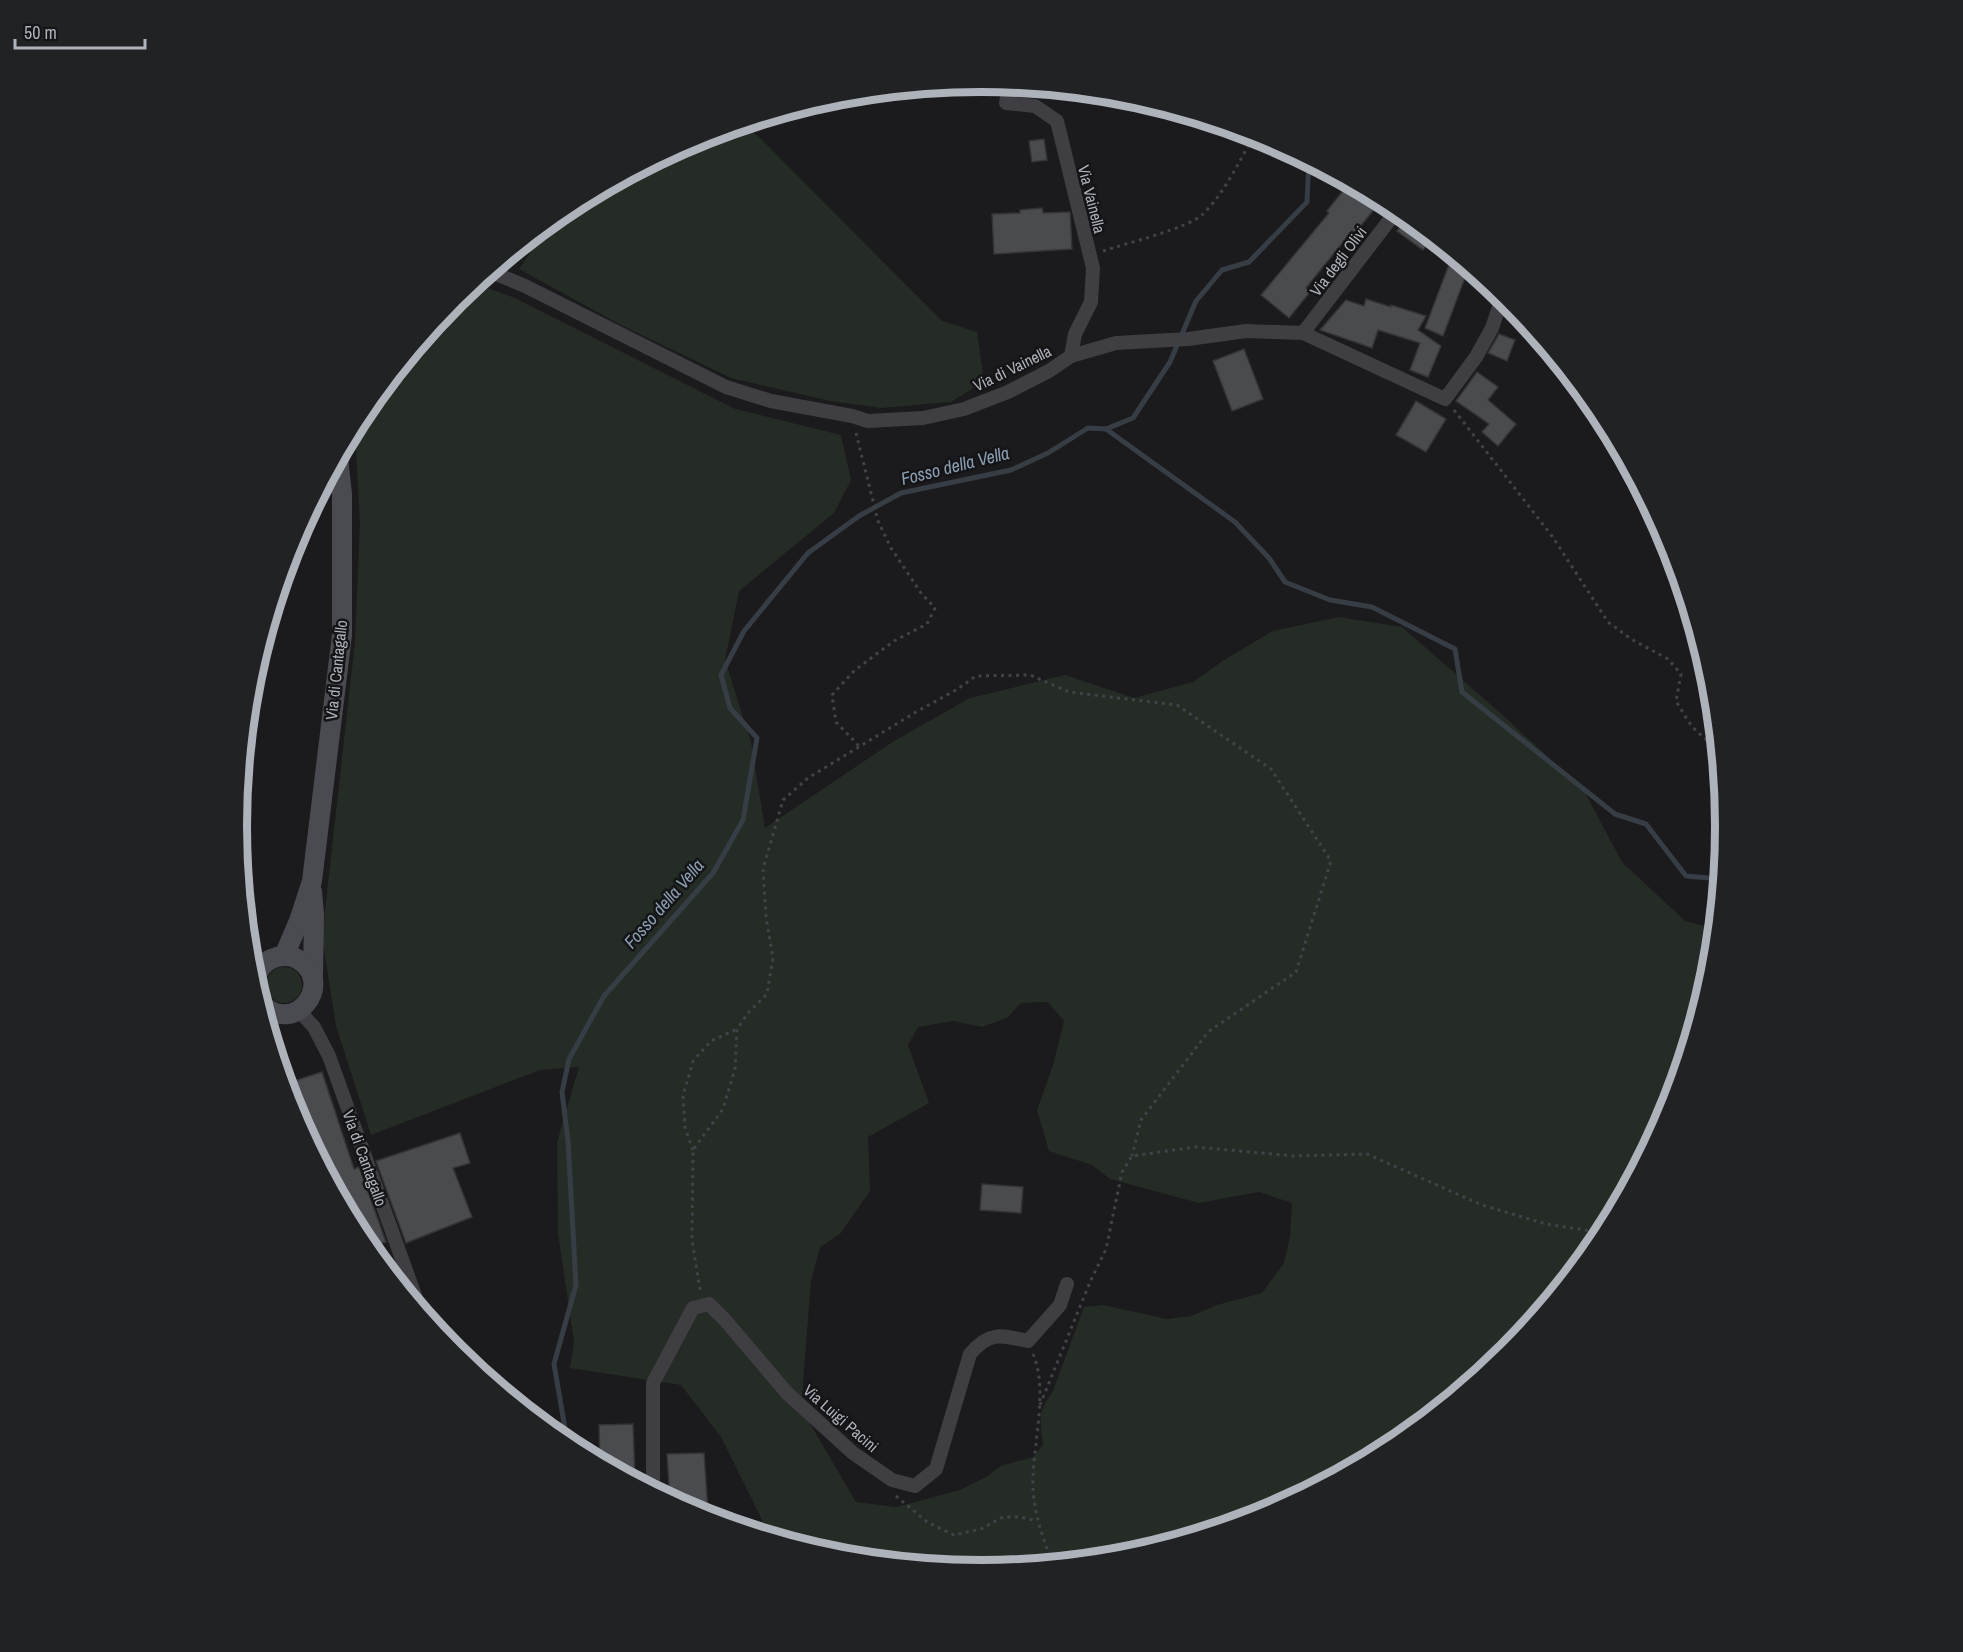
<svg xmlns="http://www.w3.org/2000/svg" width="1963" height="1652" viewBox="0 0 1963 1652" font-family="'Archivo Narrow',sans-serif">
<style>
.green{fill:#252c26;fill-rule:evenodd}
.lines{fill:none;stroke-linecap:round;stroke-linejoin:round}
.stream{stroke:#363d44;stroke-width:5}
.building{fill:#4a4b4e;stroke:#353538;stroke-width:1.5}
.path{stroke:#424348;stroke-width:3;stroke-dasharray:3 4.5;stroke-linecap:butt}
.street{stroke:#3e3e43;stroke-width:14}
.secondary{stroke:#4a4b51;stroke-width:20}
.labels{text-anchor:middle;stroke-width:5;stroke-linejoin:round;paint-order:stroke}
.street-label{font-size:16px;fill:#aeb2ba;stroke:#151517}
.water-label{font-size:18px;font-style:italic;fill:#8a9db1;stroke:#151517}
.rim{fill:none;stroke:#aeb2ba;stroke-width:8}
</style>
<rect width="100%" height="100%" fill="#1b1a1c"/>
<!-- green -->
<g class="green">
<polygon points="741,124 759,137 942,321 977,332 984,381 951,402 881,408 830,401 731,378 619,324 519,269 554,218 568,206 697,138"/>
<path d="M474 283 515 298 735 409 841 435 851 480 834 513 739 591 725 660 751 742 765 828 894 741 970 698 1065 675 1134 698 1193 682 1224 660 1273 631 1339 617 1402 627 1498 711 1583 789 1622 862 1685 921 1716 929 1712 972 1670 1111 1601 1240 1508 1353 1395 1446 1266 1514 1127 1557 981 1571 836 1557 757 1533 763 1522 721 1437 681 1385 570 1368 574 1342 558 1233 557 1142 579 1067 540 1070 371 1135 336 1026 322 937 355 642 360 523 356 448 353 429 362 412 455 299ZM1048 1002 1064 1021 1053 1065 1037 1110 1049 1151 1092 1165 1110 1179 1199 1203 1259 1192 1292 1203 1290 1237 1284 1263 1262 1293 1217 1305 1191 1316 1167 1319 1103 1305 1084 1307 1052 1393C1037 1412 1040 1422 1043 1445L1033 1457 1001 1466 986 1477 960 1490 896 1507 856 1502 801 1408 811 1281 820 1247 840 1234 870 1191 868 1137 929 1103 908 1045 918 1027 953 1021 982 1027 1007 1018 1021 1003Z"/>
<circle cx="284" cy="985" r="18"/>
</g>
<g class="lines">
<!-- stream -->
<g class="stream">
<polyline points="1106,429 1235,522 1269,558 1285,582 1330,600 1372,607 1455,649 1462,692 1615,814 1646,824 1686,876 1721,879"/>
<polyline points="568,1446 554,1364 576,1285 568,1141 562,1092 569,1059 604,996 713,873 743,820 757,738 730,708 721,675 744,631 808,553 859,516 901,493 1011,470 1048,453 1088,428 1106,429 1133,418 1170,362 1196,301 1222,270 1249,262 1307,202 1309,160"/>
</g>
</g>
<!-- building -->
<g class="building">
<polygon points="1044,139 1047,160 1032,162 1029,141"/>
<polygon points="1350,182 1380,202 1355,233 1352,231 1306,288 1310,292 1289,318 1261,295 1329,213 1327,211"/>
<polygon points="1042,208 1043,213 1070,212 1072,249 994,254 992,214 1020,213 1020,210"/>
<polygon points="1408,217 1433,237 1423,250 1397,231"/>
<polygon points="1453,254 1469,267 1443,336 1425,328"/>
<polygon points="1366,299 1391,307 1391,305 1426,316 1418,330 1441,346 1428,377 1410,370 1420,343 1378,330 1372,348 1320,330 1346,300 1364,306"/>
<polygon points="1499,334 1515,340 1507,361 1488,353"/>
<polygon points="1244,349 1263,399 1232,411 1213,361"/>
<polygon points="1477,372 1498,387 1488,400 1516,424 1498,446 1482,432 1489,424 1456,401"/>
<polygon points="1416,401 1446,419 1426,452 1396,435"/>
<polygon points="322,1072 354,1169 359,1167 386,1242 368,1247 362,1240 307,1136 299,1107 293,1110 285,1084"/>
<polygon points="460,1133 470,1163 453,1168 472,1217 406,1243 376,1161"/>
<polygon points="982,1184 1023,1187 1021,1213 980,1210"/>
<polygon points="633,1424 635,1481 600,1463 599,1425"/>
<polygon points="704,1453 708,1511 691,1512 670,1500 667,1454"/>
</g>
<g class="lines">
<!-- path -->
<g class="path">
<path d="M1103 251C1124 244 1188 228 1202 215 1225 193 1239 161 1255 134"/>
<path d="M1454 410 1552 536 1608 622 1631 639 1668 659 1681 674 1676 701C1681 709 1686 719 1692 726 1700 736 1713 743 1719 754"/>
<polyline points="856,433 878,521 891,548 921,593 935,608 927,624 894,641 855,670 832,695 836,722 860,747"/>
<polyline points="693,1150 685,1128 683,1096 693,1061 711,1041 737,1029"/>
<polyline points="700,1290 692,1240 693,1150 723,1109 735,1069 737,1029 749,1012 767,994 773,958 766,917 763,869 783,800 808,778 916,712 956,690 976,676 1030,675 1069,692 1177,705 1271,769 1331,861 1296,972 1208,1032 1141,1120 1132,1156"/>
<path d="M1033 1354C1048 1388 1034 1441 1033 1478 1032 1509 1042 1536 1053 1564"/>
<polyline points="1040,1405 1090,1282 1106,1249 1122,1172 1132,1156 1195,1147 1294,1156 1367,1154 1482,1205 1546,1224 1605,1233"/>
<polyline points="896,1496 927,1522 954,1535 981,1529 1003,1517 1020,1517 1037,1521"/>
</g>
<!-- street -->
<g class="street">
<polyline points="1009,84 1006,103 1035,106 1057,121 1093,268 1091,302 1075,334 1071,356"/>
<polyline points="489,271 525,286 726,387 771,401 852,416 868,421 923,418 964,409 1008,392 1049,371 1071,356 1116,343 1188,339 1246,331 1303,333 1445,399 1476,357 1492,328 1503,295"/>
<polyline points="1303,333 1398,209"/>
<polyline points="299,1011 314,1027 329,1056 421,1312"/>
<path d="M653 1491V1383L693 1308 709 1304 725 1320 787 1393 853 1453 892 1480 915 1486 936 1469 970 1354C989 1331 1001 1335 1028 1341L1060 1305 1067 1284"/>
</g>
<!-- secondary -->
<g class="secondary">
<polyline points="312,891 314,914 313,978"/>
<polyline points="284,956 299,921 312,881 342,635 342,494 338,458"/>
<path d="M254 983C257 970 264 960 277 957 285 955 293 956 299 960 336 983 294 1038 261 1003"/>
</g>
</g>
<g class="labels">
<!-- street labels -->
<g class="street-label">
<text transform="translate(1092 199) rotate(76)" y="6">Via Vainella</text>
<text transform="translate(1338 261) rotate(-53)" y="6">Via degli Olivi</text>
<text transform="translate(1012 368) rotate(-26)" y="6">Via di Vainella</text>
<text transform="translate(336 670) rotate(-84)" y="6">Via di Cantagallo</text>
<text transform="translate(365 1158) rotate(70)" y="6">Via di Cantagallo</text>
<text transform="translate(841 1418) rotate(41)" y="6">Via Luigi Pacini</text>
</g>
<!-- water labels -->
<g class="water-label">
<text transform="translate(955 466) rotate(-14)" y="6">Fosso della Vella</text>
<text transform="translate(664 904) rotate(-49)" y="6">Fosso della Vella</text>
</g>
</g>
<!-- crop -->
<path d="M0 0H1963V1652H0ZM247 826a734 734 0 1 1 1468 0a734 734 0 1 1-1468 0Z" fill="#212224" fill-rule="evenodd"/>
<path class="rim" d="M247 826a734 734 0 1 1 1468 0a734 734 0 1 1-1468 0Z"/>
<!-- scale -->
<path d="M15 39v9h130v-9" fill="none" stroke="#aeb2ba" stroke-width="3"/>
<text x="24" y="39" font-size="18" fill="#aeb2ba" stroke="#151517" stroke-width="4.5" paint-order="stroke">50 m</text>
</svg>
